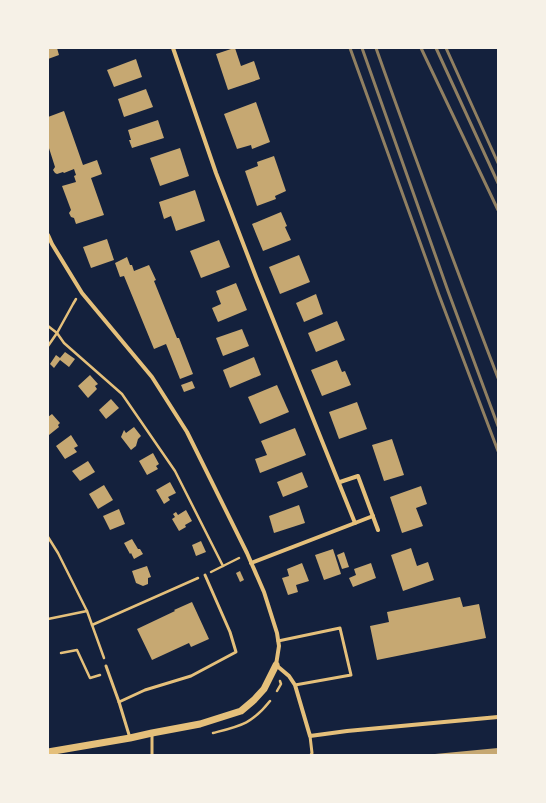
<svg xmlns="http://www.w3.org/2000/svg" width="546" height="803" viewBox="0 0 546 803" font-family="Literata,serif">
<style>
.building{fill:#c6a872}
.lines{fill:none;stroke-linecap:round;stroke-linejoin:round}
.path{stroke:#e5c07b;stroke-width:2.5}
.service{stroke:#e5c07b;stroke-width:3}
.minor{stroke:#e5c07b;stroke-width:4}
.tertiary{stroke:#e5c07b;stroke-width:7}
.rail{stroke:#918062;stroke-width:3}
</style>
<rect width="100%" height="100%" fill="#14213d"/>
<!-- building -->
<g class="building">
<polygon points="48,48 57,48 59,55 48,59"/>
<polygon points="234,48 235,48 241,66 254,61 260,79 228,90 216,54"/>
<polygon points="136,59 142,77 114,87 107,70"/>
<polygon points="146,89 153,107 124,117 118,99"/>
<polygon points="256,102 270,142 252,149 251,145 237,149 224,114"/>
<polygon points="64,111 83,165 97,160 102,174 91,178 104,215 76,224 74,218 71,217 69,213 71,210 62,186 76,182 74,176 76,175 74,169 64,173 63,172 57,174 55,173 53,170 55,167 48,145 48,117"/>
<polygon points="158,120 164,138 132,148 129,140 131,140 128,130"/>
<polygon points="180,148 189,176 160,186 150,158"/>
<polygon points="274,156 286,191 275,196 276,199 257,206 245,171 258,166 257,162"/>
<polygon points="195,190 205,221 176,231 171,216 164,219 159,202"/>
<polygon points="281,212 287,226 285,227 291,240 263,251 252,224"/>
<polygon points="107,239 114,260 91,268 83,247"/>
<polygon points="219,240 230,267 201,278 190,251"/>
<polygon points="299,255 310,282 280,294 269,267"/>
<polygon points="127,257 130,265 132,265 134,271 149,265 156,280 154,281 177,338 179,338 193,374 180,379 166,344 154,349 124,276 120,277 115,263"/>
<polygon points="236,283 247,310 218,322 212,308 221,304 216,291"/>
<polygon points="316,294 323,314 304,322 296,303"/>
<polygon points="337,321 345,340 316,352 308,333"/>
<polygon points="242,329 249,346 223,356 216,338"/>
<polygon points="65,352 75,359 69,367 60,360 54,368 50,364 56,355 60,358"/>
<polygon points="254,357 261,375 230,388 223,370"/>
<polygon points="337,360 342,372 345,371 351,385 322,396 311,370"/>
<polygon points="90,375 98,384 95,386 97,389 88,398 78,386"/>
<polygon points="192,381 195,388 184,392 181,385"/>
<polygon points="277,385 289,412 260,424 248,397"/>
<polygon points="111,399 119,408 106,419 99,410"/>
<polygon points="357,402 367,429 339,439 329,412"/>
<polygon points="52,414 60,423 58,425 59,427 49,435 48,434 48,417"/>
<polygon points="134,427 141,436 138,439 136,446 131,450 121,437 124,430 126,433"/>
<polygon points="295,428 306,455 260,473 255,459 267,455 261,441"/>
<polygon points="71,435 78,446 74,448 77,452 65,459 56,446"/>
<polygon points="392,439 404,475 384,481 372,445"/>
<polygon points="153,453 159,464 156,466 158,469 147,475 139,461"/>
<polygon points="88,461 95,472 80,481 72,471"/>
<polygon points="302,472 308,487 283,497 277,482"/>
<polygon points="170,482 176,493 168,497 170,500 164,504 156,490"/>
<polygon points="104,485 113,500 98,509 89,494"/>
<polygon points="421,486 427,504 416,508 423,526 402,533 390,497"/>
<polygon points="299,505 305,523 274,533 269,516"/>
<polygon points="119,509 125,524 110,530 103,516"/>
<polygon points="186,510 192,521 185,525 186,527 179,531 172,519 175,517 173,514 176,512 178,515"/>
<polygon points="132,539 138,549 140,549 143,554 134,559 131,553 130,554 124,543"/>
<polygon points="201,541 206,552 196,556 192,545"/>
<polygon points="411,548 417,566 428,562 434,580 403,591 391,555"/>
<polygon points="333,549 341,574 324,580 315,555"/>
<polygon points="344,552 349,567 342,569 337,555"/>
<polygon points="302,563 309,581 296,585 298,592 288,595 282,578 289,576 287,569"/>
<polygon points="371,563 376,578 353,587 349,578 356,575 354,569"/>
<polygon points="147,566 151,577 148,578 148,584 143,586 136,583 132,571"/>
<polygon points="240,571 244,580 240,582 236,573"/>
<polygon points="460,597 463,607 479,604 486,638 377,660 370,626 389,622 387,612"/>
<polygon points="192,602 209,639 191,647 189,643 152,660 137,629 175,611 174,610"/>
<polygon points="498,748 498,755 435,755 435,754"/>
</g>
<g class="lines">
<!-- path -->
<g class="path">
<polyline points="48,326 57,333 64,343 122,394 175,471 223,566"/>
<polyline points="48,346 57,333 73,304 76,299"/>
<polyline points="48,537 58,553 87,611 104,658"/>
<polyline points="211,572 239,558"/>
<polyline points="48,619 87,611"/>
<polyline points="92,625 198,578"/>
<polyline points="61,653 77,650 90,678 100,675"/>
<polyline points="277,691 281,684 280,681"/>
<path d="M213 733C240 726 252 724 270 701"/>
</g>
<!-- service -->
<g class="service">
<polyline points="278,641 340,628 351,675 295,685"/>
<polyline points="106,666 119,702 130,738"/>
<polyline points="119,702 145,690 191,676 236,652 230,632 205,575"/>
<polyline points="152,733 152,755"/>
<polyline points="310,736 312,753 311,755"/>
</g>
<!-- minor -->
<g class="minor">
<polyline points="173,48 216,173 256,277 355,523 251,563"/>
<polyline points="48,235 52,244 82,293 152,377 187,432 247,553 264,592 277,633 279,646 276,665 289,676 295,685 310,736 347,731 498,717"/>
<polyline points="340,482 358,476 378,530"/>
<polyline points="355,523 373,516"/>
</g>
<!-- tertiary -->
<polyline class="tertiary" points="48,752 130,738 152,733 200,724 241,711 254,700 264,689 276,665"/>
<!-- rail -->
<g class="rail">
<polyline points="350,48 439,295 498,451"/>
<polyline points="362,48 448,291 498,426"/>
<path d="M376 48C415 158 456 268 498 378"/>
<polyline points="421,48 498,210"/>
<polyline points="436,48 498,183"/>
<polyline points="446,48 498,163"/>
</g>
</g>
<!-- border -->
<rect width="546" height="803" fill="none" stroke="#f6f1e7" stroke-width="98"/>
</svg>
